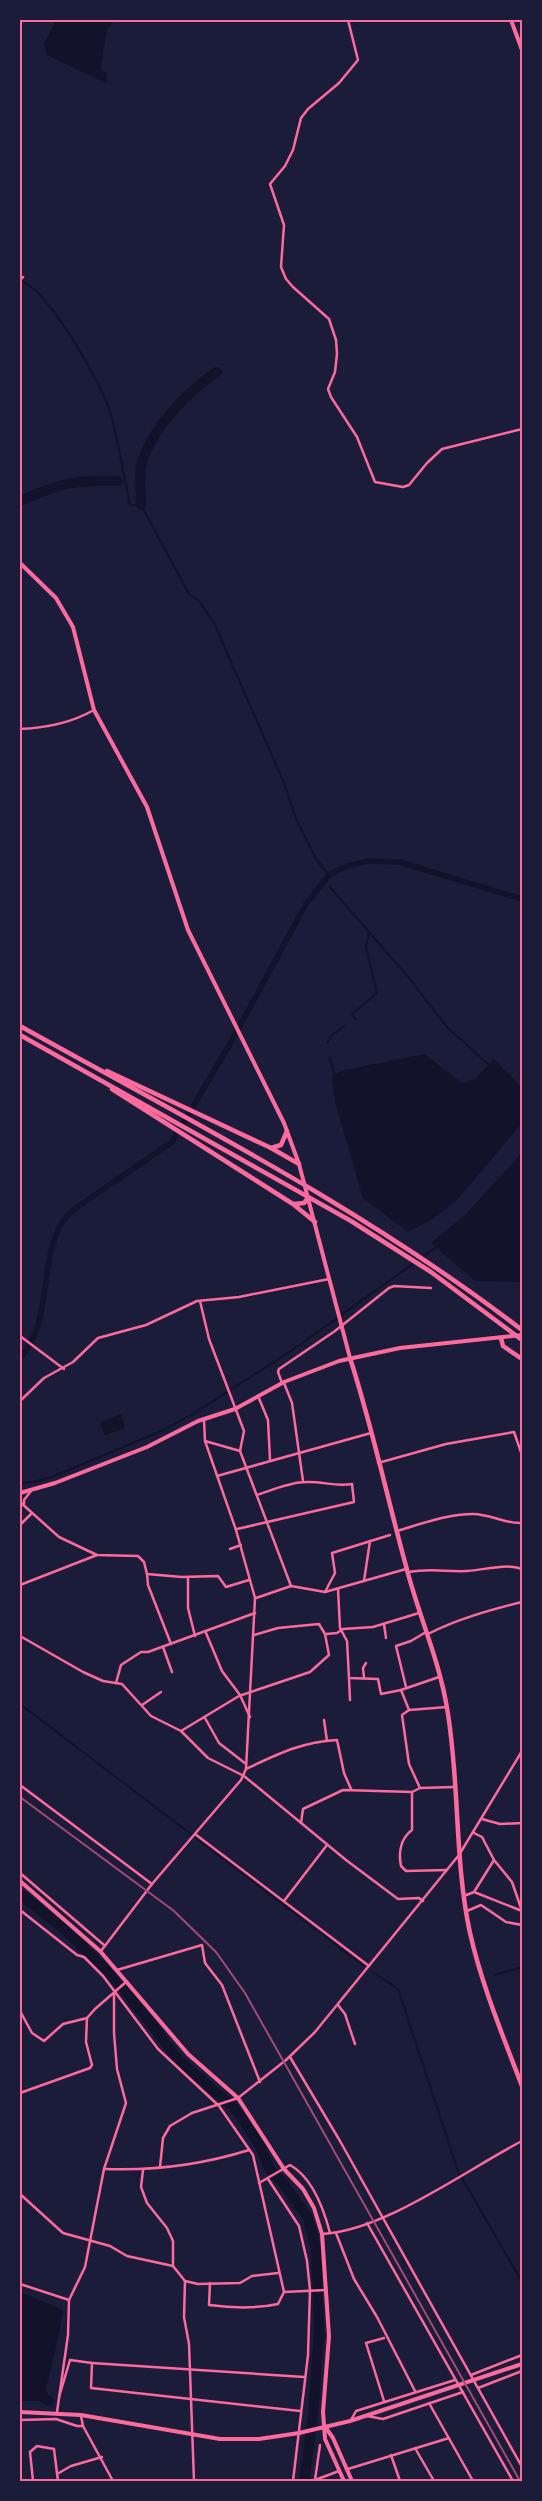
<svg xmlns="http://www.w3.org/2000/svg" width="542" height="2501" viewBox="0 0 542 2501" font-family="'Alegreya Sans',sans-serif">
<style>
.water{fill:#12122b}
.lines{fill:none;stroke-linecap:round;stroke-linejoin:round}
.stream{stroke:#12122b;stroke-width:2}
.canal{stroke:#12122b;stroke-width:5.5}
.river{stroke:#12122b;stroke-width:10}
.minor{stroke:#ff6b9d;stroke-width:2.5}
.tertiary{stroke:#ff6b9d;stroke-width:4}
.secondary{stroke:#ff6b9d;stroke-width:4}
.primary{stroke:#ff6b9d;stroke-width:4.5}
.trunk{stroke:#ff6b9d;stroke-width:4.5}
.rail{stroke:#a44b75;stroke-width:2}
.neatline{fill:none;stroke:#ff6b9d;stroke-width:2}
</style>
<rect width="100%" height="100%" fill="#1b1b3a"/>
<!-- water -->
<g class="water">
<polygon points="56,20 115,20 107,29 101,66 102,71 106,72 107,84 47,55 44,44"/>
<polygon points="424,1054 462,1083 474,1080 494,1059 522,1088 522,1123 457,1200 434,1218 408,1232 363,1198 335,1102 332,1076 341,1071"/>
<polygon points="522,1153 522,1282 475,1281 431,1243 466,1214"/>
<polygon points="121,1414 125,1428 105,1435 100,1422"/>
<path d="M20 2292 63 2310C59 2340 50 2369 44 2398L41 2401H20Z"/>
</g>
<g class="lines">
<!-- stream -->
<g class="stream">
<path d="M20 279C27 285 35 289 41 296 64 322 103 385 112 418 119 447 124 476 130 505H141L189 594 199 601 214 623 284 783 296 819 316 859 329 875"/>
<polyline points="330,887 409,978 447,1027 489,1065"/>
<polyline points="355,1019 352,1014 377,993 366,947 369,932"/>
<polyline points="327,1043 331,1036 344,1026"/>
<polyline points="330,1058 334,1073"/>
<polyline points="20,1483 34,1482 52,1477 166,1429 196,1412 291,1351 435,1248"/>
<polyline points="20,1704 364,1966"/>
<polyline points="373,1972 398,1989 458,2171 522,2282"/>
<polyline points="495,1975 522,1967"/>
</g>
<!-- canal -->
<path class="canal" d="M20 1358C52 1325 39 1264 61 1224 64 1219 69 1214 73 1210L172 1142 231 1042 306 904 329 875 347 866 369 861 399 862 522 899"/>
<!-- river -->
<g class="river">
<path d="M20 501C58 484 76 479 118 481"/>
<path d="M141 505C141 491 138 471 143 459 156 424 187 392 217 372"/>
<polyline points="20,1894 64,1929 120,1984 179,2060 238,2112 260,2146 269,2168 283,2183 308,2218 316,2249 319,2330 313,2417 304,2481"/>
<polyline points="39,2385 44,2398 49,2401"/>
</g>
<!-- minor -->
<g class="minor">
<polyline points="348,20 358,60 339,83 308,109 301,118 293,150 285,166 270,184 284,225 281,267 286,279 293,287 329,319 336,340 337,354 335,372 328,389 331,397 357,437 375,482 403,487 409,485 427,463 442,449 522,429"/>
<polyline points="20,280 23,277"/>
<path d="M20 729C46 728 71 723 94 710"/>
<polyline points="200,1301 209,1339 244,1431 240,1451 291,1586"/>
<polyline points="20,1336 64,1369"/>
<polyline points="282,1383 278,1372 279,1369 335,1331 389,1288 394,1286 431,1288"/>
<polyline points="284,1383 292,1403 303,1481"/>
<polyline points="258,1396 268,1420 270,1460"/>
<polyline points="20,1401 44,1378 73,1362 98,1338 146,1325 197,1301 239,1297 329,1279"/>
<polyline points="205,1441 240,1451"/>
<polyline points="378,1463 446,1444 514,1432 522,1455"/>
<polyline points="217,1476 371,1433"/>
<polyline points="20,1502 59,1537 80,1547 97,1555 138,1556 144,1562 147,1574 182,1577 218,1576 226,1587 249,1580"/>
<polyline points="24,1504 24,1500 31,1491"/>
<polyline points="20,1525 31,1514"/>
<path d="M237 1529 354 1502 352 1484C335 1487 322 1481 306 1482 290 1482 272 1490 257 1495"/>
<path d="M397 1531C421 1524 447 1514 473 1514 490 1514 505 1524 522 1523"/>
<polyline points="230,1549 241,1545"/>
<path d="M409 1572C430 1568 446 1572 467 1571 485 1570 505 1563 522 1569"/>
<polyline points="147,1574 148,1585 171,1644"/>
<polyline points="188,1577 188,1608 195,1636"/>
<polyline points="364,1581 370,1541"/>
<polyline points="20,1585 97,1555"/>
<polyline points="338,1589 340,1628 347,1641 349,1678 378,1679 381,1694 401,1690 439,1677"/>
<polyline points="325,1592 335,1573 332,1553 390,1535"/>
<polyline points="256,1598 291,1586 325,1592 406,1569"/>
<polyline points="384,1624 386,1638"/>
<polyline points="206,1633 222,1671 240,1695 250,1717"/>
<polyline points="326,1634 337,1633 343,1629 373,1627 419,1613"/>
<path d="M428 1634C457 1619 490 1610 522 1602"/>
<polyline points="20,1636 83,1672 103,1681 122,1684 151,1716 181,1731 208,1758 244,1776 346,1860 398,1899 419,1898 423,1901"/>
<polyline points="163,1647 172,1672"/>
<polyline points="349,1678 350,1700"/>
<polyline points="364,1678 363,1668 366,1663"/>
<polyline points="116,1683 121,1665 141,1652 148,1652 255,1613"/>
<polyline points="406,1687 396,1646 411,1641 426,1632"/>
<polyline points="401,1690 409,1710 447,1707"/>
<polyline points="142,1705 161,1692"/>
<polyline points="409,1710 402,1715 409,1764 420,1788"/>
<polyline points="205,1718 219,1743 246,1764"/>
<polyline points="324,1720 327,1741"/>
<polyline points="181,1731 239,1696 310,1672 329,1655 325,1634 319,1624 278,1628 254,1635"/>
<path d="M246 1769C278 1754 301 1742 337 1740L344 1773 351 1789"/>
<polyline points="20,1785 152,1884"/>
<path d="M412 1792V1830C401 1838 398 1852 401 1866L406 1871 447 1870"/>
<polyline points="482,1819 500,1824 522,1823"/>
<polyline points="301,1823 303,1809 343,1790 412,1792 420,1788 454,1787"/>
<polyline points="474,1833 482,1837 494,1860 512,1882 522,1911"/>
<polyline points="195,1834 369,1966"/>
<polyline points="20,1873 104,1945"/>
<polyline points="474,1892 494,1860"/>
<polyline points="464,1896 474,1892 522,1911"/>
<polyline points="284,1901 327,1845"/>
<path d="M20 1910 77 1955 84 1957 103 1976 158 2049 219 2106 253 2155 284 2292 278 2304C255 2309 232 2308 209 2305L210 2283"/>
<polyline points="467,1911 481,1905 506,1922 522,1925"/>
<polyline points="101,1951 152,1884 241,1780 246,1769 255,1598 236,1530 205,1441 204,1420"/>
<polyline points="117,1970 202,1945 205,1963 222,1985 260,2082"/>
<polyline points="338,2005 345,2014 355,2044"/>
<polyline points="20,2011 32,2033 44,2041 63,2024 87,2018 95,2009 126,1982"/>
<polyline points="290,2057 340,2141 522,2467"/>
<polyline points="20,2093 90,2068 92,2065 86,2042 87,2018"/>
<polyline points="160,2167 163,2138 170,2126 192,2113 238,2098 286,2060 315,2032 459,1855 522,1751"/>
<path d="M104 2169C154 2171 201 2165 249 2150"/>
<polyline points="143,2170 141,2187 147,2203 167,2228 173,2241 173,2266 185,2281 198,2284 240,2283 252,2276 278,2273"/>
<polyline points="268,2179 299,2226 307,2261 310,2290 308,2355 293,2481"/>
<path d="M259 2183 290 2165C312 2177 324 2210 330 2233"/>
<polyline points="20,2194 63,2233 110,2246 127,2256 173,2266"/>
<polyline points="367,2223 513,2481"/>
<polyline points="336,2233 354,2279 377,2317 415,2391"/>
<path d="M322 2234C384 2231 466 2170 522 2141"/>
<polyline points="185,2281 184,2317 189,2344 194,2481"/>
<polyline points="20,2284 69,2300"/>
<polyline points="284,2292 326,2290"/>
<polyline points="384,2338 366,2343 384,2401"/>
<polyline points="92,2363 304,2377"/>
<polyline points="471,2375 522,2355"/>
<polyline points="478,2388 522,2371"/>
<polyline points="59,2397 70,2360 92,2363 91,2388 300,2411"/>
<polyline points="429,2403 473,2481"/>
<polyline points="57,2412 68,2335 69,2300 85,2267 104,2169 126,2103 117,2069 114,2033 114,1994"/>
<polyline points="81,2416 83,2426 113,2481"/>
<polyline points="367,2416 383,2419 463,2392"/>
<polyline points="20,2420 56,2419 77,2426 83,2426"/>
<polyline points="351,2420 356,2411 455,2380"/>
<polyline points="415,2448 434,2481"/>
<polyline points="391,2455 400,2481"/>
<polyline points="348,2469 449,2438"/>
<polyline points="57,2474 71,2466 102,2457"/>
<polyline points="315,2480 320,2445"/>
<polyline points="315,2480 339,2471"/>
<polyline points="33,2481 30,2452 37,2446 54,2449 58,2481"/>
</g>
<!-- tertiary -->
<g class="tertiary">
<polyline points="511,20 522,50"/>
<polyline points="20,563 56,598 73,627 94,710 147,807 188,930 284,1123 299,1164 350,1358"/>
<polyline points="20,2412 81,2415 220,2439 259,2439 299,2433 350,2421 522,2364"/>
</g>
<!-- secondary -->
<g class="secondary">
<polyline points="20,1493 55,1483 147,1447 198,1421 235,1409 284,1382 339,1361 400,1348 522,1335"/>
<polyline points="20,1881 100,1951 188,2054 238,2098 284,2169 303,2189 314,2208 322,2234 329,2336 323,2412 325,2439 344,2481"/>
<polyline points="326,2428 333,2438 352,2481"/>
</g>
<!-- primary -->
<path class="primary" d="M350 1358C372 1426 387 1497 406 1566 418 1614 439 1659 447 1708 460 1782 454 1859 470 1933 482 1986 503 2036 522 2086"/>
<!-- trunk -->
<g class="trunk">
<path d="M20 1026C191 1121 366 1210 522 1330"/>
<polyline points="20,1035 351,1221 431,1272 522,1340"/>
<polyline points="107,1071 271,1148 299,1164"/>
<polyline points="112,1089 293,1204 315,1222"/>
<polyline points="271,1148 281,1145 287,1131"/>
<polyline points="294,1204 304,1203 308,1198"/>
<polyline points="501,1338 503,1346 522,1359"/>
</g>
<!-- rail -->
<polyline class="rail" points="20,1797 174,1911 216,1952 245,1993 520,2481"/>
</g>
<!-- border -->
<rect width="542" height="2501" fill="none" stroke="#1b1b3a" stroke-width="42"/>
<rect x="21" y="21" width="500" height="2459" class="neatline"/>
</svg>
